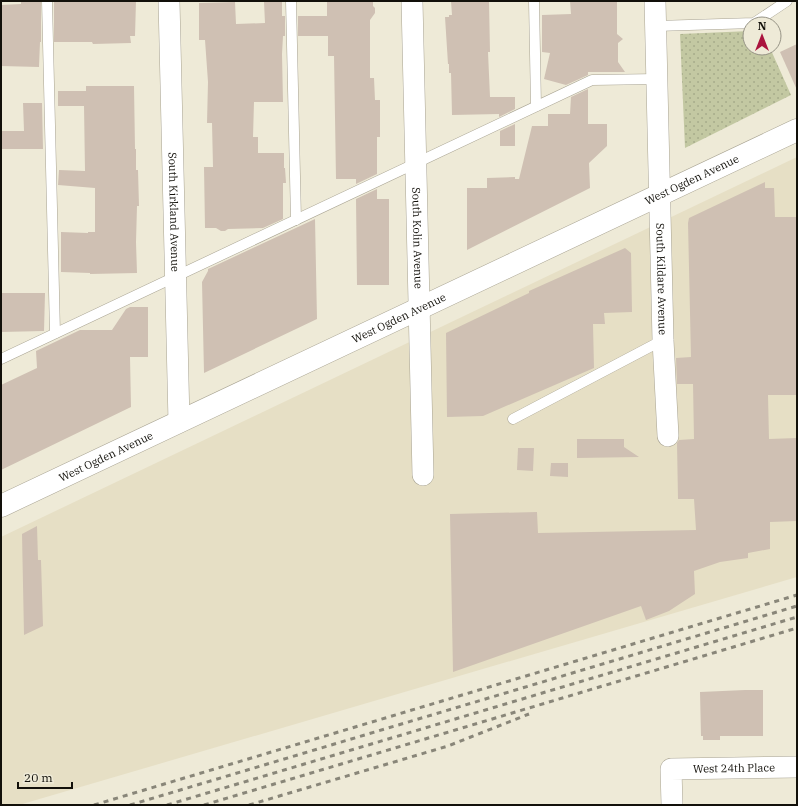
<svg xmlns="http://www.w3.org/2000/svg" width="798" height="806" viewBox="0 0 798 806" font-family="'IBM Plex Serif',serif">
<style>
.built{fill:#e6dfc5}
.grass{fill:url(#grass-dots)}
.building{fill:#cfc0b3}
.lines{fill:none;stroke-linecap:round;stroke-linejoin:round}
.service-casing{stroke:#a8a392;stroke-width:11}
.minor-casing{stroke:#a8a392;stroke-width:22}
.secondary-casing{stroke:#a8a392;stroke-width:23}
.service{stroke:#fff;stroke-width:10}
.minor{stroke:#fff;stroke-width:21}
.secondary{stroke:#fff;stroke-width:22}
.rail{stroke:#898679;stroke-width:3;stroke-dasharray:5 5;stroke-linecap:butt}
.labels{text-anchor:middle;stroke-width:4;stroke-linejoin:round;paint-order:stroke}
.street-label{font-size:11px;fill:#12100a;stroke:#eeead7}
</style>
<defs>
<pattern id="grass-dots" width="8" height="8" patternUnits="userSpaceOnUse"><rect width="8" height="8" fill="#c3c8a2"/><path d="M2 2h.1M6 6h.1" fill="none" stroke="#a6ab8a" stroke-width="1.8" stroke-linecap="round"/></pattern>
</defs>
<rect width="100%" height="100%" fill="#eeead7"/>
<!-- built -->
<polygon class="built" points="797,157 797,577 19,805 1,805 1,537"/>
<!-- grass -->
<polygon class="grass" points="750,31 750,48 770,48 791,95 685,148 680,34"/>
<!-- building -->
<g class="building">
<polygon points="21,1 41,1 41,42 40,42 39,67 1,66 1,5 21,4"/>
<polygon points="54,1 136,1 135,36 130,36 131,43 93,44 92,42 54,42"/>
<polygon points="282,1 282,16 285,16 285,36 283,36 282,54 283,102 254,102 253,137 258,137 258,153 284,153 284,168 285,168 286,183 283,183 283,219 263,228 228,229 225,231 221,231 216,228 205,228 204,167 213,167 212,123 207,123 208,82 205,40 199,40 199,3 235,2 236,24 265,23 264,2"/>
<polygon points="327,1 373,1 373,6 375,8 375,13 370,20 370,78 374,78 375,100 380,100 380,137 377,137 377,174 356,184 356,179 336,179 334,56 328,56 328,36 298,36 298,16 327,16"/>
<polygon points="451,1 489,1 490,52 488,52 490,97 515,97 515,109 499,117 499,114 452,115 451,73 449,73 449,64 448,64 445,17 449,17 449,15 452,15"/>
<polygon points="570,1 617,1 617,34 623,39 618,43 618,62 625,72 588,72 588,75 566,85 544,79 550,53 542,52 542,15 571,14"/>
<polygon points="797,44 797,90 780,52"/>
<polygon points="86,86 134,86 135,149 136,149 136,170 138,170 139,206 137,206 136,242 137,273 90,274 90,273 61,272 61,232 88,233 88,232 95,232 95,188 58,185 59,170 85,171 84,106 58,106 58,91 86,91"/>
<polygon points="588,89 588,124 607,124 607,146 589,163 590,188 467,250 467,188 487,188 487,178 515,177 515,179 519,179 532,126 548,126 548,114 570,114 571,97"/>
<polygon points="23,103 42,103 43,149 1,149 1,131 24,131"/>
<polygon points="515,124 515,146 500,146 500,131"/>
<polygon points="765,182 765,188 774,188 775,217 797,217 797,395 768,395 769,439 797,438 797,521 770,522 770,549 748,553 748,558 720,562 694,571 695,594 669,611 646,620 641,606 453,672 450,514 537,512 538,533 696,530 694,499 678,499 677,443 679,440 694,439 693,384 677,384 676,358 691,357 688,223 689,218"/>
<polygon points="377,189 377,199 389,199 389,285 357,285 356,199"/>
<polygon points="315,219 317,319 204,373 202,282 208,271 208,269"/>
<polygon points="625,248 631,253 632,312 604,313 605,324 593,324 594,368 483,416 447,417 446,333 529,293 529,291"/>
<polygon points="1,293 45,293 44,331 1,332"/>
<polygon points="130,307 148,307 148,357 130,357 131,407 1,470 1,385 37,368 36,351 80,330 112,330 126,309"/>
<polygon points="577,439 624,439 624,447 639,457 577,458"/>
<polygon points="518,448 534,448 533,471 517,470"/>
<polygon points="551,463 568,463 568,477 550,476"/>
<polygon points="37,526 38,560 41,560 43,626 24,635 22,534"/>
<polygon points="745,690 763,690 763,736 720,736 720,740 703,740 703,736 701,736 700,692"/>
</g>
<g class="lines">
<!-- service casing -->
<g class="service-casing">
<g id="service">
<polyline points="47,1 55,333"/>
<polyline points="291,1 296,220"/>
<polyline points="534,1 536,106"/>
<polyline points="656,26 754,23 787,1"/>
<polyline points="1,359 592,80 657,79"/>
<polyline points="513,419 663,340"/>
</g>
</g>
<!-- minor casing -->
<g class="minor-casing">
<g id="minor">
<path id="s1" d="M169 1 179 422"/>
<path id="s2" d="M412 1 423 475"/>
<path id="s3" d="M655 1 663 340 668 436"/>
<path id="s4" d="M672 805 671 769 797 767"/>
</g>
</g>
<!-- secondary casing -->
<g class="secondary-casing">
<g id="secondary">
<path id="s5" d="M1 506 797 130"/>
</g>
</g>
<!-- service -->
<use href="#service" class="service"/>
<!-- minor -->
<use href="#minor" class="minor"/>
<!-- secondary -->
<use href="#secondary" class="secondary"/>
<!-- rail -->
<g class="rail">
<polyline points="94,805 797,595"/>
<polyline points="130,805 797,606"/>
<polyline points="167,805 797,617"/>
<polyline points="204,805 797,628"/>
<polyline points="249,805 448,746 529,714"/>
</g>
</g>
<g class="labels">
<!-- street labels -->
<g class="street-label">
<text dy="4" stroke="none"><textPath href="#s5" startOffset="764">West Ogden Avenue</textPath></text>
<text dy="4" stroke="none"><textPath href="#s1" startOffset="211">South Kirkland Avenue</textPath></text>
<text dy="4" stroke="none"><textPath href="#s2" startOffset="237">South Kolin Avenue</textPath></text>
<text dy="4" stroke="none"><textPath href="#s3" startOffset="278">South Kildare Avenue</textPath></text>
<text dy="4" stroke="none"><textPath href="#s5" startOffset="440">West Ogden Avenue</textPath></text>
<text dy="4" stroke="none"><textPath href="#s5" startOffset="116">West Ogden Avenue</textPath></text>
<text dy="4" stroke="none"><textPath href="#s4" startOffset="99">West 24th Place</textPath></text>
</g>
</g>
<!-- border -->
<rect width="798" height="806" fill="none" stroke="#12100a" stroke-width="4"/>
<!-- north arrow -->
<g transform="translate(762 36)"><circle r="19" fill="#eeead7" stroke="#969385"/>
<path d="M0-3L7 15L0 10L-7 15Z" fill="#aa143e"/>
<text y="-6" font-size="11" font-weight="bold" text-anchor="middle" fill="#12100a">N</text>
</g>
<!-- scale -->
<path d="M18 782v6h54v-6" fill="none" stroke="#12100a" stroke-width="2"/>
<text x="24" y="782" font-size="12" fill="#12100a" stroke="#eeead7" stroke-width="3" paint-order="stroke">20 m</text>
</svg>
